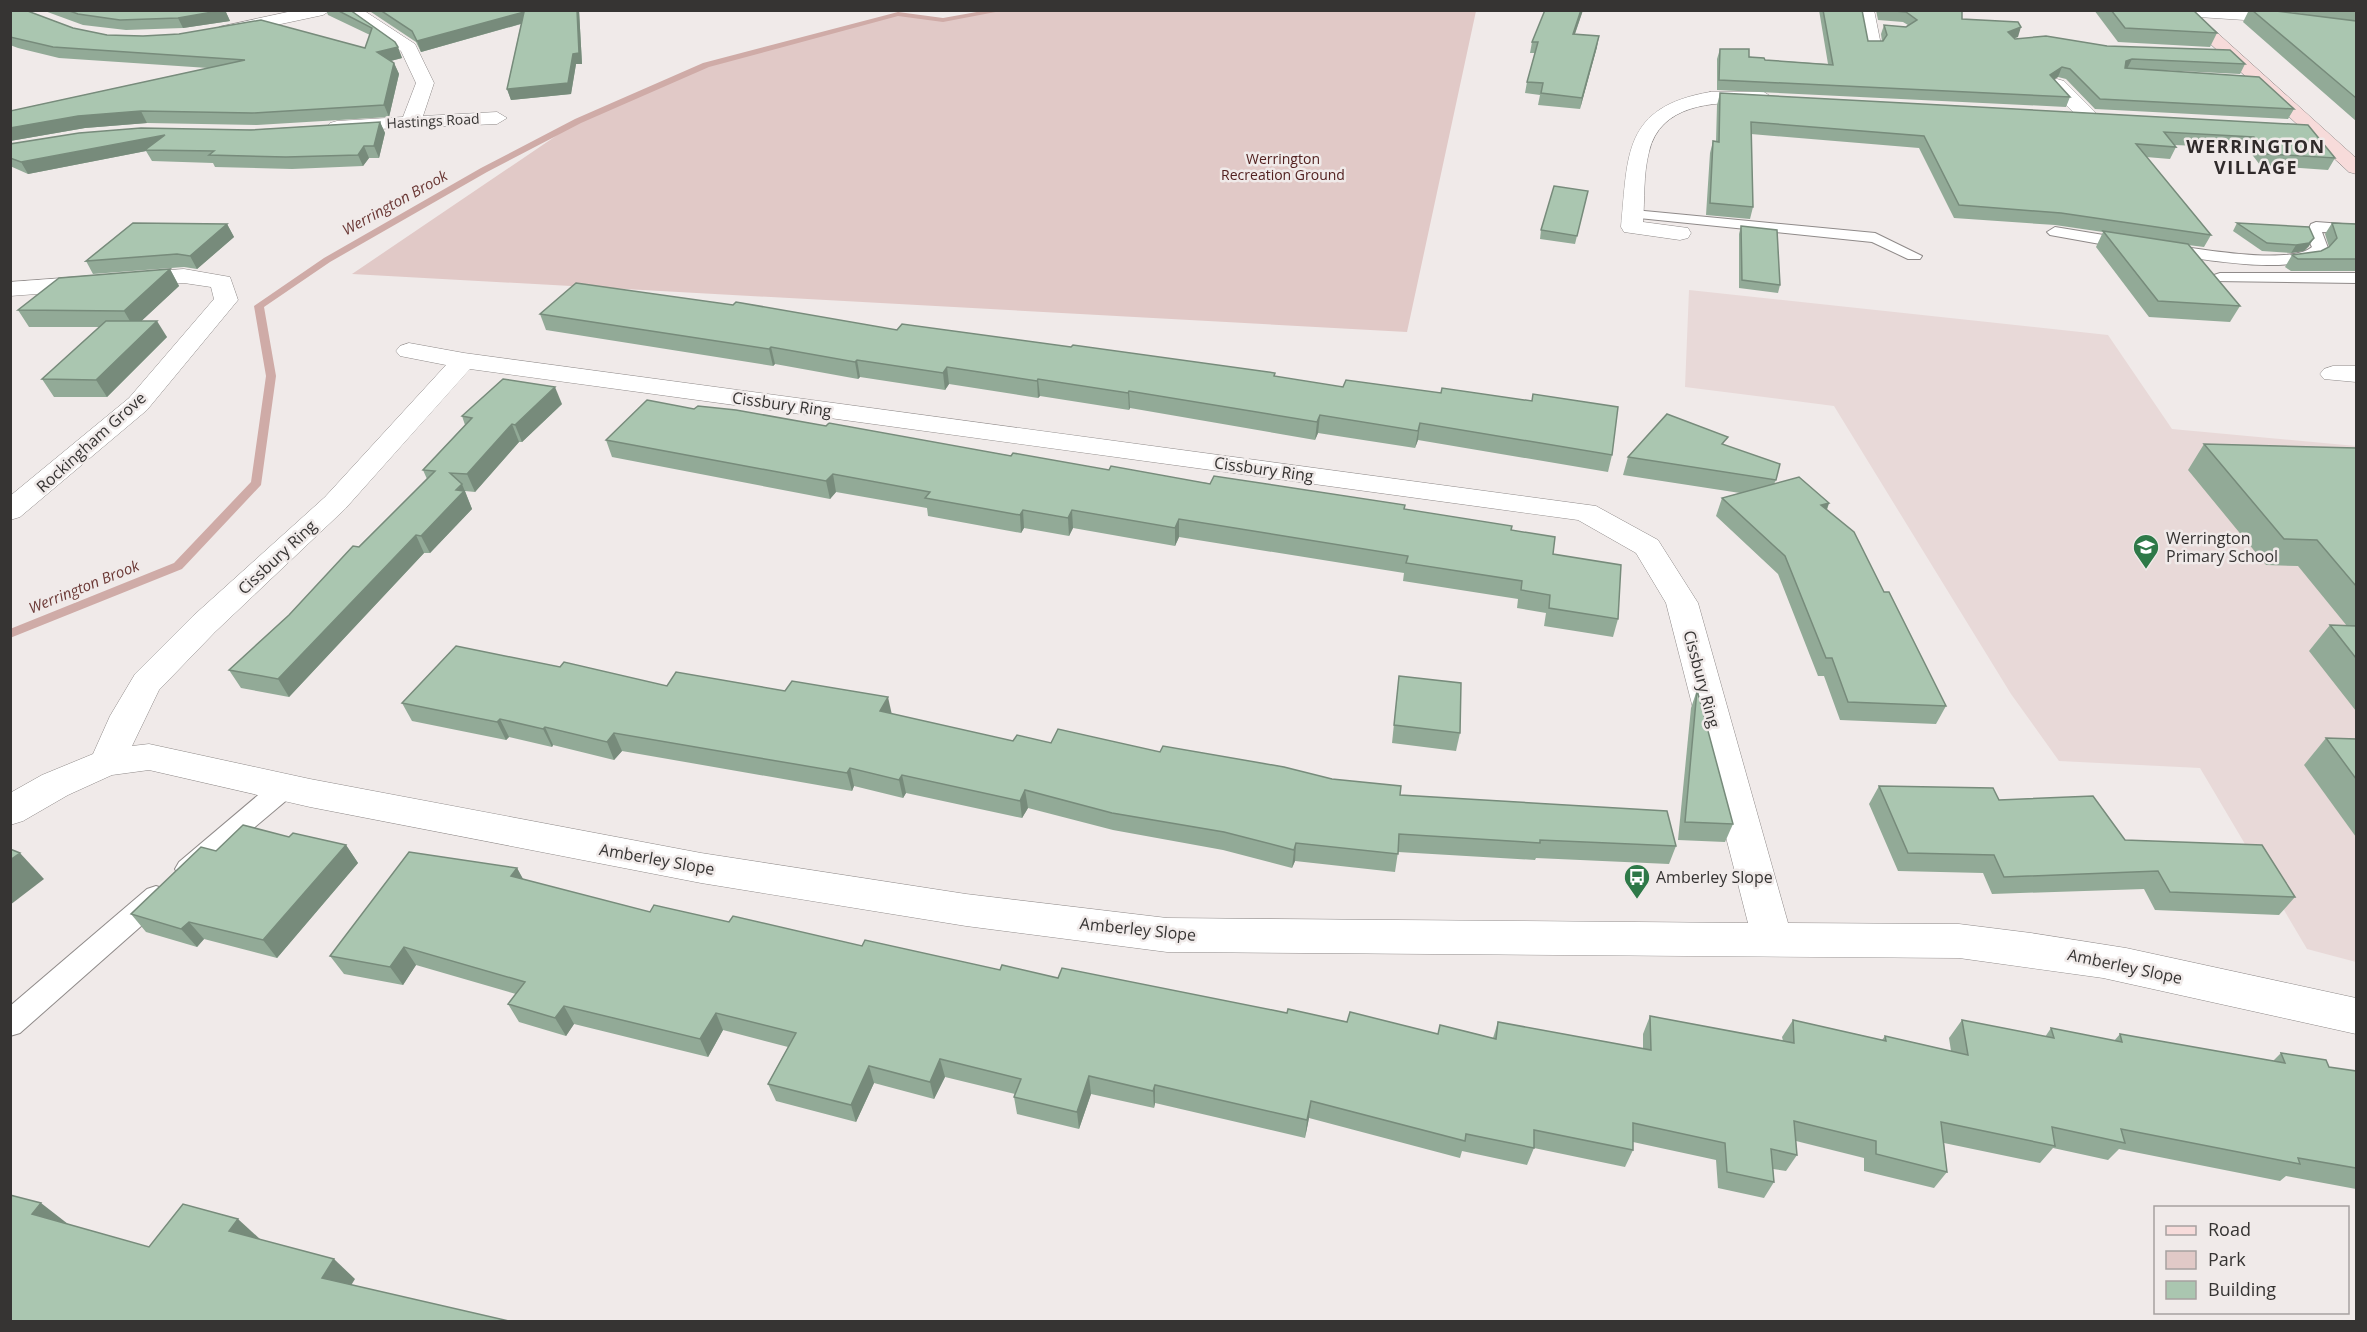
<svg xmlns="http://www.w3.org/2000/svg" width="2367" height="1332" viewBox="0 0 2367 1332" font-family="'Open Sans',sans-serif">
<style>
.built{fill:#e8d9d8}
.green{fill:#e1c9c7}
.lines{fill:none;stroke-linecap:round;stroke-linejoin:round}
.stream{fill:#cfaba7;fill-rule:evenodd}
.lane-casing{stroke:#8f8a89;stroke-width:2}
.street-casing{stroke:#8f8a89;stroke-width:1}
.secondary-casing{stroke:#8f8a89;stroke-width:1}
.lane{fill:#fff;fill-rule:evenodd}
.street{fill:#fff;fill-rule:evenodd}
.secondary{fill:#f7dbda;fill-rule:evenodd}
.wall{fill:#92aa97}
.shaded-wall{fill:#778b7b}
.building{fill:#aac6b0;stroke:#778b7b;stroke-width:1.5}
.labels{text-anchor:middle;stroke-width:5;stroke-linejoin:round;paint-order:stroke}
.far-street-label{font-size:14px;fill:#363433;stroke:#f0eae9}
.far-park-label{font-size:14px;fill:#522120;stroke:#f0eae9}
.far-water-label{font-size:15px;font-style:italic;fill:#6b3835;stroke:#f0eae9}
.street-label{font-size:16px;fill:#363433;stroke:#f0eae9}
.poi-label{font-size:16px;fill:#363433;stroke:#f0eae9;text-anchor:start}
.far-district-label{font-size:18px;font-weight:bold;letter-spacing:1.5px;fill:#302b2b;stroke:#f0eae9}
</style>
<rect width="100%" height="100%" fill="#f0eae9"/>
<!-- built -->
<polygon class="built" points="1689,290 2108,335 2172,429 2356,446 2356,962 2307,949 2200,768 2059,761 2011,694 1834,406 1685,387"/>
<!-- green -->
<polygon class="green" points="1003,10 1476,11 1407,332 352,274 578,121 706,65 898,14 943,20"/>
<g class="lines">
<!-- stream -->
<polygon class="stream" points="988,10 1006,10 943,22 898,16 709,67 581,123 487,172 330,262 264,307 276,376 261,485 182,569 10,638 10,629 174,563 251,482 266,376 254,306 324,258 481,168 575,119 703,63 898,12 943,18"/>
<!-- lane casing -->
<g class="lane-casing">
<g id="lane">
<polygon points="1634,210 1875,233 1922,256 1920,259 1908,259 1872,242 1629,217 1627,214"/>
<path d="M2316 222 2356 225V233L2322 232 2328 248C2304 280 2201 258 2164 254L2156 249 2164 244C2194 248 2290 266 2312 247L2306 235 2311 224Z"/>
<polygon points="2055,227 2128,239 2136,244 2128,249 2050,235 2047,232"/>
<polygon points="2220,273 2356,273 2356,283 2214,281 2212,278 2214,275"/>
<polygon points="285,778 294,780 297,787 294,794 197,876 188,879 179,876 175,869 179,862 276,780"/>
<polygon points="156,886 165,889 169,897 165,905 20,1033 10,1036 10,1006 147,889"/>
</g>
</g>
<!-- street casing -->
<g class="street-casing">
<g id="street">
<polygon points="297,10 331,10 323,15 225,36 216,31 219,27"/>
<polygon points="343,10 363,10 415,44 434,83 423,116 497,112 507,118 497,124 330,131 327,127 330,123 337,121 403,117 416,83 401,51"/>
<polygon points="1858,10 1874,10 1881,45 1878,49 1866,49 1863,45"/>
<polygon points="2175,11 2260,11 2356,23 2356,33 2260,21 2183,16"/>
<polygon points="2057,79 2064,81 2094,111 2097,115 2094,119 2080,119 2050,89 2048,85 2050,81"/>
<path d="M1710 92H1764L1773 98C1768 105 1761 104 1752 103 1713 102 1660 104 1649 152 1643 175 1645 199 1643 222L1688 228 1691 233 1688 238 1680 240 1624 232 1621 227C1628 154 1623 107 1710 92Z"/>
<polygon points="184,269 230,277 238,300 147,410 20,517 10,520 10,496 129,398 214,299 211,287 184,283 10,296 10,282"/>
<path d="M409 343 464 353 1596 506 1658 540 1698 603 1788 923 1959 924 2031 933 2126 948 2356 998V1034L2103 978 1959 958 1167 952 966 926 701 883 310 807 149 770 112 775 68 795 23 821 10 825V793L42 775 93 754 110 716 135 674 193 616 325 497 446 365 400 356 396 351 400 346ZM470 369 1578 520 1636 553 1666 603 1748 923 1167 918 966 894 701 853 310 779 149 744 132 746 159 690 215 632 345 509Z"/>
<polygon points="2333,366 2356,366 2356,382 2324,379 2320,374 2324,369"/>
</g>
</g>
<!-- secondary casing -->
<g class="secondary-casing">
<polygon id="secondary" points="2174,10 2192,10 2356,158 2356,174 2349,172"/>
</g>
<!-- lane -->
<use href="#lane" class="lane"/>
<!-- street -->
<use href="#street" class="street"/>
<!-- secondary -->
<use href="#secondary" class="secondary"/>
</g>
<!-- wall -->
<g class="wall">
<polygon points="10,10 73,28 107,35 365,48 370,35 328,15 326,10 350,10 395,42 402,58 391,61 394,63 399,74 389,117 257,125 147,123 85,128 10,141 10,111 208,68 59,58 18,48 10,45"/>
<polygon points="42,10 225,10 230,21 183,28 126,30 83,25"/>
<polygon points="368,10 579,10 582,64 576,64 571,94 511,100 507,89 521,24 421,52 416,42"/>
<polygon points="1583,10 1575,34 1597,47 1580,109 1538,105 1540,95 1525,93 1527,82 1535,53 1530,53 1532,42"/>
<polygon points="1819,10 1862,10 1868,41 1882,41 1881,34 1884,25 1906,27 1908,25 1903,22 1878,20 1876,10 1962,10 1962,19 2018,37 2014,38 2015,39 2107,46 2245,64 2240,74 2158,70 2294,109 2288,119 2095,109 2066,79 2058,77 2054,79 2070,97 2066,107 1717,90 1717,59 1720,49 1765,60 1828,64"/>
<polygon points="2094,10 2193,10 2217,33 2210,47 2118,42"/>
<polygon points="2249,10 2268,10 2310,15 2274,10 2356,10 2356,121 2243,22"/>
<polygon points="1720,93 2308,125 2335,158 2328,170 2260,165 2247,148 2174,145 2176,147 2170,159 2146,157 2211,235 2204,247 2188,245 2240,306 2230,322 2149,317 2096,247 2103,232 2055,225 1954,218 1919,148 1751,134 1753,207 1750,219 1706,215 1710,153 1713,141 1716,142 1717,105"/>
<polygon points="380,122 385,133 379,158 369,158 363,166 292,169 215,167 213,163 152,161 146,151 28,174 10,166 10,144"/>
<polygon points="1588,191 1575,244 1540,239 1541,230"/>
<polygon points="2237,223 2309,246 2304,251 2291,253 2262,251 2233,231"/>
<polygon points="2332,223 2356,224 2356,271 2291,271 2285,267 2292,255 2321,251 2329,247 2325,234"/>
<polygon points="227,224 234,237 197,269 184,267 93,274 86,261"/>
<polygon points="1741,226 1780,285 1778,293 1739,288 1739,234"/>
<polygon points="170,269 179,286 141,321 167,337 107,397 54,397 42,379 99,327 29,327 18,310"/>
<polygon points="540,314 897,330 1275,376 1612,455 1608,472 1418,440 1415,448 1318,433 1315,440 1130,408 1129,410 1040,396 1038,398 949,384 945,390 860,377 858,379 775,364 773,366 546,330"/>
<polygon points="562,404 522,442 519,442 475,492 465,491 472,509 430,553 424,553 289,697 241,688 229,670 289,615 427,479 423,470 465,425 462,416"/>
<polygon points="694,409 1109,470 1405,509 1511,530 1553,554 1618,619 1613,637 1544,626 1546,613 1517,608 1518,599 1403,581 1404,573 1179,537 1175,546 1073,528 1069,536 1024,528 1021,533 928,516 927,508 836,492 830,499 612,457 606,440"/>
<polygon points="2204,444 2356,448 2356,711 2309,651 2330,625 2347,626 2298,566 2266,565 2188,470"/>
<polygon points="1726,445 1776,480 1774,484 1829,503 1827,510 1884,592 1946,706 1936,724 1840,720 1824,676 1818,676 1778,574 1716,516 1722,498 1740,493 1623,475 1628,457"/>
<polygon points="560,667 667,686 891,714 1013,741 1051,743 1160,752 1332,779 1400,795 1676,846 1669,864 1536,858 1535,860 1398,852 1395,872 1295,861 1292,868 1223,850 1113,830 1028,808 1022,818 906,793 903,798 854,786 852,791 622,751 614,760 553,745 552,747 509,737 506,740 412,721 402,703"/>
<polygon points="1399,676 1460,733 1456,751 1392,743"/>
<polygon points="1697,690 1733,824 1725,842 1678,840 1691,708"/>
<polygon points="2326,738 2356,739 2356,837 2304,765"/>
<polygon points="1879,786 1999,800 2125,840 2295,897 2279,915 2155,910 2144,889 1992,894 1983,873 1898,871 1869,804"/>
<polygon points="289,837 346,845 358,863 277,958 204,939 197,947 146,932 131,914 216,851"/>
<polygon points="517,868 523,880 650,912 729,922 862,946 1000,970 1287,1013 1438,1034 1440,1025 1493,1038 1498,1022 1643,1049 1643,1034 1650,1016 1783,1041 1782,1037 1793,1020 1882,1040 1885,1036 1951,1051 1949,1038 1962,1020 2045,1037 2051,1028 2114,1041 2120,1034 2273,1061 2281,1053 2329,1067 2356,1071 2356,1189 2286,1176 2280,1181 2119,1149 2108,1160 2053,1148 2040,1163 1944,1143 1947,1172 1934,1188 1864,1171 1864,1158 1796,1141 1797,1155 1786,1171 1773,1169 1774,1182 1764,1198 1718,1188 1716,1160 1633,1142 1633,1150 1625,1167 1534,1148 1527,1165 1462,1151 1460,1158 1309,1118 1305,1138 1155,1103 1154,1108 1091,1094 1079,1129 1017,1114 1014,1097 1015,1094 945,1077 934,1099 874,1083 856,1122 776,1101 768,1084 788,1047 723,1030 708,1057 574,1024 566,1036 519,1022 508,1004 516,994 416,965 403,985 344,974 330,956"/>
</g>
<!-- shaded-wall -->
<g class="shaded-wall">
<polygon points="225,10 230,21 183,28 178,18"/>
<polygon points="577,10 579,10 582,64 576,64 571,94 511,100 507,89"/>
<polygon points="1581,10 1583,10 1571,45 1573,34"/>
<polygon points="524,12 527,22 421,52 417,41"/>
<polygon points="2021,27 2018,37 2004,42 2008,32"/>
<polygon points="1599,36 1597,47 1580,109 1582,98"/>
<polygon points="398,47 402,58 382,63 377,52"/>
<polygon points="2132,59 2127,69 2121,71 2126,61"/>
<polygon points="394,63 399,74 389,117 384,105"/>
<polygon points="2062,67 2058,77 2046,85 2050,75"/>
<polygon points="141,111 147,123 85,128 10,141 10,128 78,116"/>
<polygon points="380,122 385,133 379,158 374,146"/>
<polygon points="165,135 145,150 146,151 28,174 21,162"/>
<polygon points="364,146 369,158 363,166 358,155"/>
<polygon points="227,224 234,237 197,269 190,256"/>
<polygon points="2314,238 2309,246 2304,251 2291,253 2296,245"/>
<polygon points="170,269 179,286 134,328 124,311"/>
<polygon points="157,321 167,337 107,397 96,380"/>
<polygon points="771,347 775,364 773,366 769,349"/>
<polygon points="857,360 860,377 858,379 855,362"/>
<polygon points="947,367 949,384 945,390 943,373"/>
<polygon points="1038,379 1040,396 1038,398 1037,381"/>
<polygon points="555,387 562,404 522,442 515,425"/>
<polygon points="1129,391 1130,408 1129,410 1128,393"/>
<polygon points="1320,415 1318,433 1315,440 1317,422"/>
<polygon points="1420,423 1418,440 1415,448 1418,431"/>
<polygon points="512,424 519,442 475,492 467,474"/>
<polygon points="833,474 836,492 830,499 826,481"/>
<polygon points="462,484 472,509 430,553 421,536"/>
<polygon points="1829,503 1822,521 1821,505"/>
<polygon points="1023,510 1024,528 1021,533 1020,515"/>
<polygon points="1072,510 1073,528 1069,536 1068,518"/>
<polygon points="1179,519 1179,537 1175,546 1175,528"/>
<polygon points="416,535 424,553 289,697 278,679"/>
<polygon points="888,697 892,715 880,711"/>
<polygon points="500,719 509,737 506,740 497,722"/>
<polygon points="545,727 553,745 552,747 543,729"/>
<polygon points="614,733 622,751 614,760 607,742"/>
<polygon points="850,768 854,786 852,791 847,773"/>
<polygon points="902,775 906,793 903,798 899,780"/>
<polygon points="1025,790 1028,808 1022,818 1020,801"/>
<polygon points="1296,843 1295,861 1292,868 1294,850"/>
<polygon points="346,845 358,863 277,958 263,940"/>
<polygon points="20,853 44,879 10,905 10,860"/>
<polygon points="517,868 527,886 511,876"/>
<polygon points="189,922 204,939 197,947 181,929"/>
<polygon points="404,947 416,965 403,985 390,967"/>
<polygon points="564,1006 574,1024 566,1036 555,1018"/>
<polygon points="716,1013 723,1030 708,1057 700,1039"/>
<polygon points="940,1059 945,1077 934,1099 930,1082"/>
<polygon points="869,1066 874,1083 856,1122 851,1105"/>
<polygon points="1089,1076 1091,1094 1079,1129 1077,1112"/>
<polygon points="1155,1085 1155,1103 1154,1108 1153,1091"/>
<polygon points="1311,1101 1309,1118 1305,1138 1307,1120"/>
<polygon points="41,1203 68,1224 32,1214"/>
<polygon points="238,1219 261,1240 229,1231"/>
<polygon points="334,1259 355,1279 343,1298 322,1278"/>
</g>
<!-- building -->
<g class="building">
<polygon points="10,10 25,10 73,28 107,35 143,36 179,34 261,20 365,48 372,28 337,10 350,10 395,42 398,47 377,52 394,63 384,105 252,113 141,111 78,116 10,128 10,111 245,60 53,47 10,37"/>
<polygon points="67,10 224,10 178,18 120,20 78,14"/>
<polygon points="380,10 577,10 579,53 573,54 568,83 507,89 524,12 417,41 412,31"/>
<polygon points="1545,10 1581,10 1573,34 1599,36 1582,98 1541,93 1543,83 1527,82 1538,42 1532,42"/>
<polygon points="1823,10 1862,10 1868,41 1883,41 1887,35 1884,25 1906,27 1917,20 1906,12 1883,10 1962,10 1962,19 2018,22 2021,27 2008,32 2015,39 2046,36 2107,46 2230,50 2245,64 2132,59 2126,61 2125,68 2259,77 2294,109 2100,99 2070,69 2062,67 2050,75 2070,97 1719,80 1720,49 1749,49 1749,57 1764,58 1765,60 1833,65"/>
<polygon points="2111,10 2193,10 2217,33 2125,28"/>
<polygon points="2252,10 2268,10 2356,21 2356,98"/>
<polygon points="1720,93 2308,125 2335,158 2267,154 2254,137 2164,132 2176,147 2136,144 2211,235 2061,213 1959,205 1924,136 1751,122 1753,207 1710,203 1713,141 1719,142"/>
<polygon points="380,122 374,146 364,146 358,155 286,157 209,155 214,151 145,150 165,135 21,162 10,158 10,144 79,133 141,128 251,130"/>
<polygon points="1554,186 1588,191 1577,236 1541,230"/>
<polygon points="133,223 227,224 190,256 177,254 86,261"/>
<polygon points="2237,223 2309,227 2314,238 2309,243 2296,245 2267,243"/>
<polygon points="2332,223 2356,224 2356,259 2298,259 2292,255 2321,251 2329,247 2337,238"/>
<polygon points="1741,226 1777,230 1780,285 1742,280"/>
<polygon points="2103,231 2188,244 2240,306 2158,301"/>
<polygon points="170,269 124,311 18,310 59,278"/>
<polygon points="576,283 733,305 736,302 897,330 902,324 1071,347 1073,345 1275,373 1274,376 1343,387 1346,380 1441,393 1442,388 1532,401 1533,394 1618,407 1612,455 1420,423 1418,431 1320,415 1317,422 1129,391 1128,393 1038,379 1037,381 947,367 943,373 857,360 855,362 771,347 769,349 540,314"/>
<polygon points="106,321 157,321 96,380 42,379"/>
<polygon points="503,379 555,387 515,425 512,424 467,474 450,473 462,484 456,490 464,491 421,536 416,535 278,679 229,670 289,615 353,546 359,547 435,471 423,470 472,418 462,416"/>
<polygon points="647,400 694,409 698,406 736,410 826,426 829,423 1011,456 1013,453 1109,470 1111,466 1210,484 1214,476 1405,505 1404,509 1512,526 1511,530 1555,537 1553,554 1621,565 1618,619 1549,608 1550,595 1521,590 1522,581 1406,563 1408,556 1179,519 1175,528 1072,510 1068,518 1023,510 1020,515 925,498 930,492 833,474 826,481 606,440"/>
<polygon points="1667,414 1728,437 1722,444 1780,464 1776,480 1628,457"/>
<polygon points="2204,444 2356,448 2356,586 2317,540 2284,539"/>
<polygon points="1799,477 1829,503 1821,505 1854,532 1884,592 1889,592 1946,706 1848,702 1832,658 1826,658 1785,556 1722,498"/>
<polygon points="2330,625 2356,626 2356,658"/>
<polygon points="456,646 560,667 564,662 667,686 676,672 785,691 792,681 888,697 880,711 1013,741 1017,735 1051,743 1058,729 1160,752 1163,746 1284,767 1332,779 1401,786 1400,795 1667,811 1676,846 1540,840 1540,843 1399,834 1398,854 1296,843 1294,850 1224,832 1112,813 1025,790 1020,801 902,775 899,780 850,768 847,773 614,733 607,742 545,727 543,729 500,719 497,722 402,703"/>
<polygon points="1399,676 1461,683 1460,733 1394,725"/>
<polygon points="1697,690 1733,824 1685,822"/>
<polygon points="2326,738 2356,739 2356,779"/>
<polygon points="1879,786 1993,788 1999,800 2093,796 2125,840 2262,845 2295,897 2170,892 2158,871 2004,877 1994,855 1908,853"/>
<polygon points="243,825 289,837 293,833 346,845 263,940 189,922 181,929 131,914 201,847 216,851"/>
<polygon points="10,849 20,853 10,860"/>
<polygon points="409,852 517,868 511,876 650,912 654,905 729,922 733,916 862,946 865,940 1000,970 1002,965 1058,978 1062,968 1287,1013 1288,1009 1347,1022 1350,1012 1438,1034 1440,1025 1496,1039 1498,1022 1651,1050 1650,1016 1794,1043 1793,1020 1886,1041 1885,1036 1968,1055 1962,1020 2054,1038 2051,1028 2122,1042 2120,1034 2285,1063 2281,1053 2326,1060 2329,1067 2356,1071 2356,1168 2298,1158 2300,1164 2121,1129 2125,1143 2052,1127 2055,1146 1941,1122 1947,1172 1876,1154 1876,1141 1794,1121 1797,1155 1771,1149 1774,1182 1727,1172 1725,1143 1633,1123 1633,1150 1534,1130 1534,1148 1466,1134 1465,1141 1311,1101 1307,1120 1155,1085 1153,1091 1089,1076 1077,1112 1014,1097 1021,1079 940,1059 930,1082 869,1066 851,1105 768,1084 796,1033 716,1013 700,1039 564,1006 555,1018 508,1004 525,982 404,947 390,967 330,956"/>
<polygon points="10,1195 41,1203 32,1214 149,1247 183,1204 238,1219 229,1231 334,1259 322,1278 513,1322 10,1322"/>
</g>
<!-- icons -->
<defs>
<g id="school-pin" transform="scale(1.35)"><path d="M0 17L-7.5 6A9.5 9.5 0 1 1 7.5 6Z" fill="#2e7948" stroke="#f0eae9"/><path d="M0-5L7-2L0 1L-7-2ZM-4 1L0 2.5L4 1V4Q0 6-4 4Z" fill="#fff"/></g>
<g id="bus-pin" transform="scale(1.35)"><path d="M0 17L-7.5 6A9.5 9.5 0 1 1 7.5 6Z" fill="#2e7948" stroke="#f0eae9"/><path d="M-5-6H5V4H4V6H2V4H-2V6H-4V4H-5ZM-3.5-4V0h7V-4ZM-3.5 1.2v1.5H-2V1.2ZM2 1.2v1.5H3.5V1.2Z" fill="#fff"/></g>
</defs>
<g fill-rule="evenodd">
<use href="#school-pin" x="2146" y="547"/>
<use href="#bus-pin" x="1637" y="877"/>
</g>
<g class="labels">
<!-- far-street labels -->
<g class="far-street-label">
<text transform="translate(433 121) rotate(-3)" y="5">Hastings Road</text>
</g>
<!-- far-park labels -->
<g class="far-park-label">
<text x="1283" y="164">Werrington<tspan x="1283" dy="16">Recreation Ground</tspan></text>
</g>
<!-- far-water labels -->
<g class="far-water-label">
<text transform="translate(395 203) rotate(-29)" y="5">Werrington Brook</text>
<text transform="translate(84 587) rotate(-22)" y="5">Werrington Brook</text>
</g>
<!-- street labels -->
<g class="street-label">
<text transform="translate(782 404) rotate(8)" y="6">Cissbury Ring</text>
<text transform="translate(91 442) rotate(-42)" y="6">Rockingham Grove</text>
<text transform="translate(1264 469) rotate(8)" y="6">Cissbury Ring</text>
<text transform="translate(277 557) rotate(-43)" y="6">Cissbury Ring</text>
<text transform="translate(1702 679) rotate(75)" y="6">Cissbury Ring</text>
<text transform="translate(657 859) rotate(10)" y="6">Amberley Slope</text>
<text transform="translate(1138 929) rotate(6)" y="6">Amberley Slope</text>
<text transform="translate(2125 966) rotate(12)" y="6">Amberley Slope</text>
</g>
<!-- poi labels -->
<g class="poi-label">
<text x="2166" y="544">Werrington<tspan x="2166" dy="18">Primary School</tspan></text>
<text x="1656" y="883">Amberley Slope</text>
</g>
<!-- far-district labels -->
<g class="far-district-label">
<text x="2256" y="153">WERRINGTON<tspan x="2256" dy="21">VILLAGE</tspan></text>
</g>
</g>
<!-- border -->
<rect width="2367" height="1332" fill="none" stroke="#363433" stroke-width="24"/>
<!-- legend -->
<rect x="2154" y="1206" width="195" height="108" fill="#f0eae9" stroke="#a6a1a0" stroke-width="1.5"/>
<rect x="2166" y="1226" width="30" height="9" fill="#f7dbda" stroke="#a6a1a0" stroke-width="1.5"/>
<text x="2208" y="1236" font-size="18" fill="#363433">Road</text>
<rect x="2166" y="1251" width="30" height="18" fill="#e1c9c7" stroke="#a6a1a0" stroke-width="1.5"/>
<text x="2208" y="1266" font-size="18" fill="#363433">Park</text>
<rect x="2166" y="1281" width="30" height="18" fill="#aac6b0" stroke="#a6a1a0" stroke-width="1.5"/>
<text x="2208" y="1296" font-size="18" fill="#363433">Building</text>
</svg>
